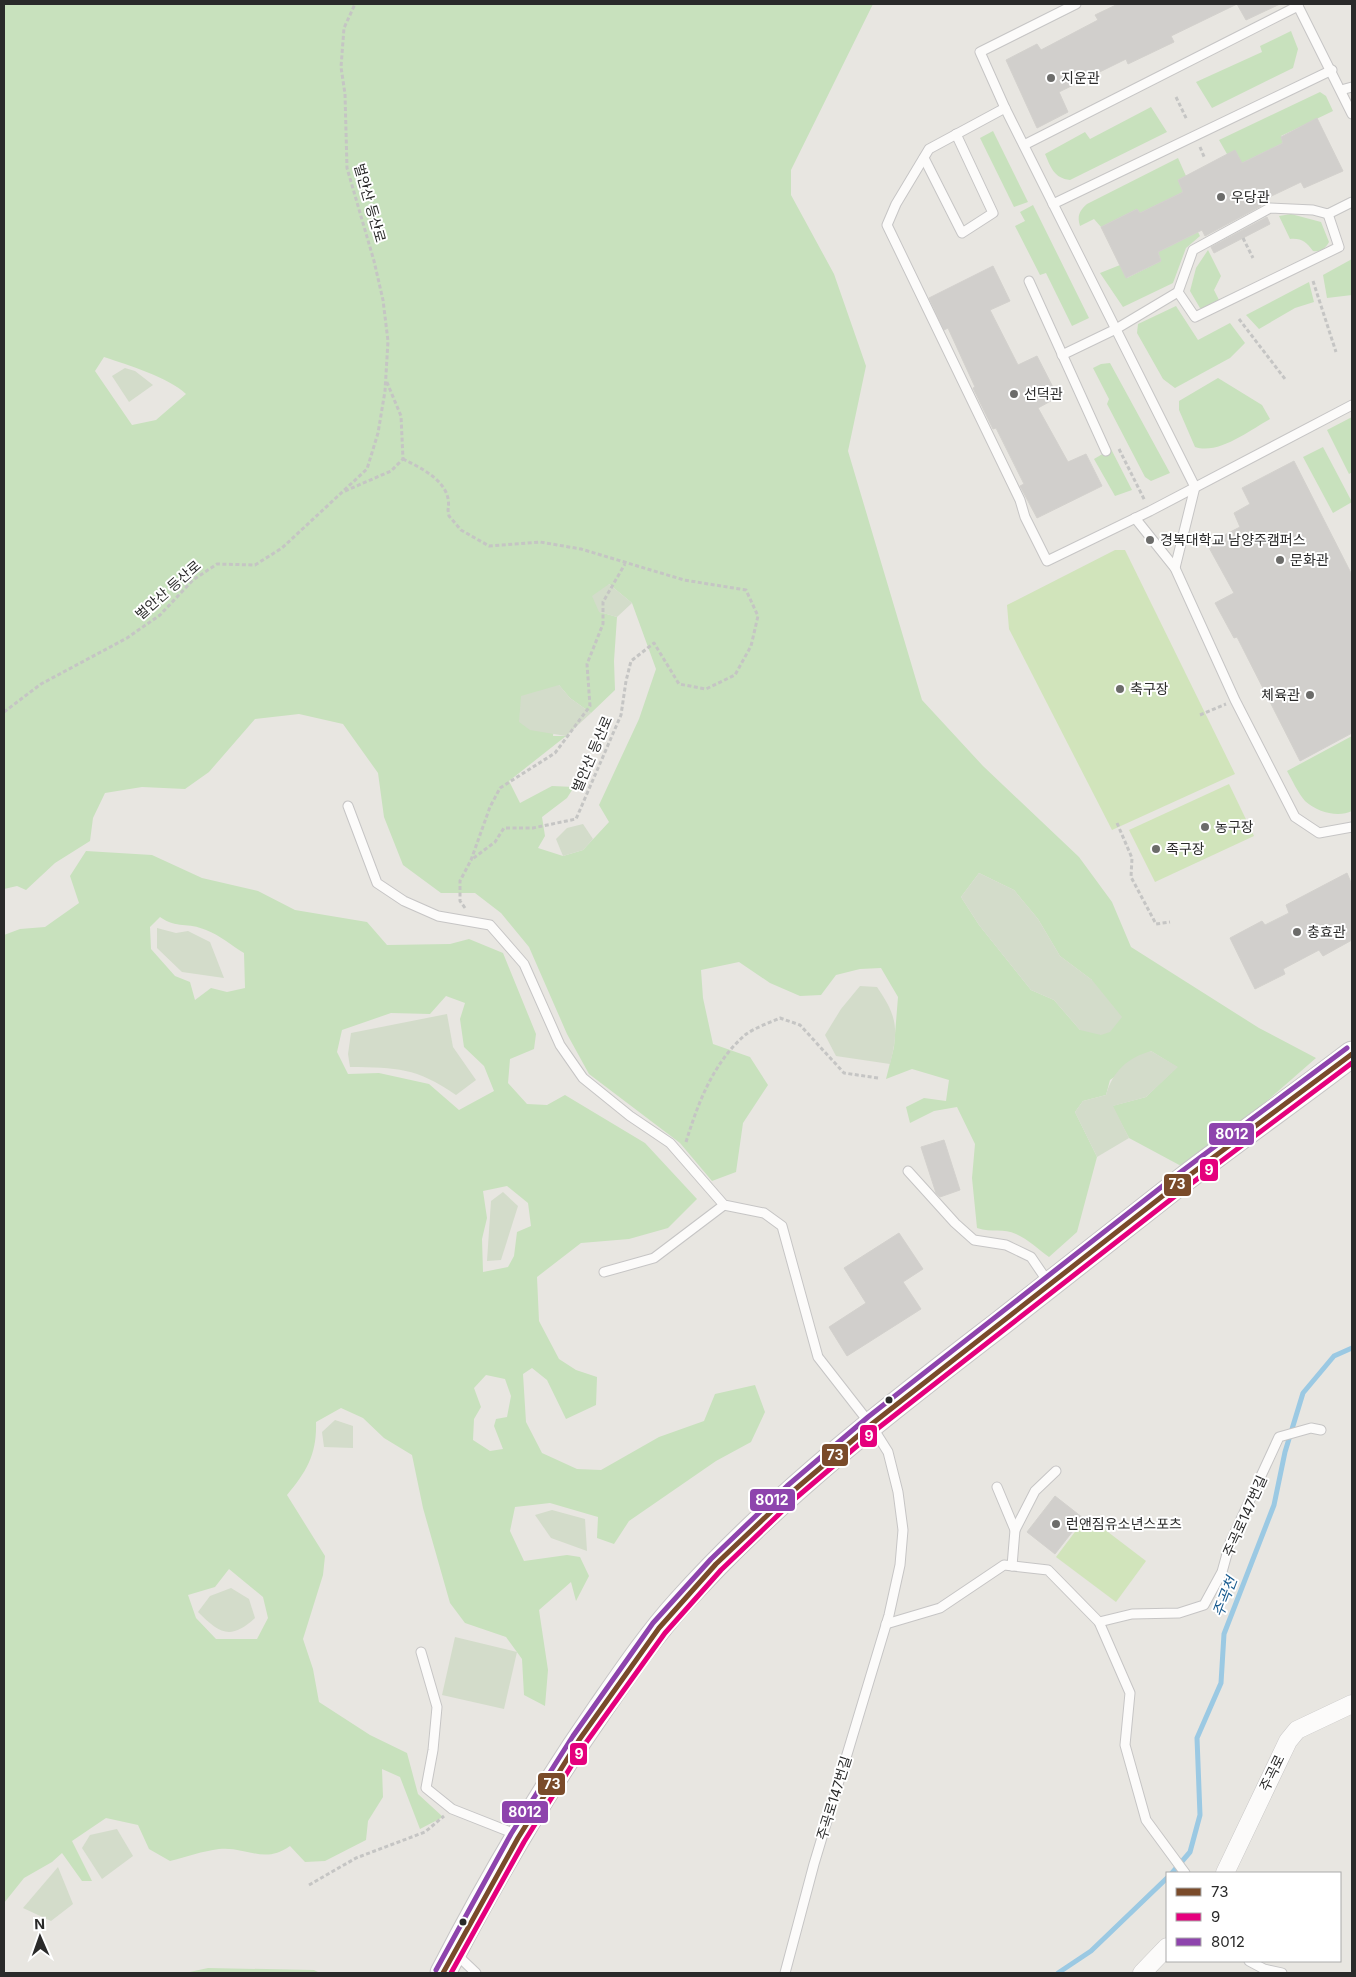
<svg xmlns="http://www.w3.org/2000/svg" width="1356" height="1977" viewBox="0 0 1356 1977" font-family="Inter,'Noto Sans KR',sans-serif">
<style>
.green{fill:#c8e1bd;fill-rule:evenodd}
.cemetery{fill:#d3dcca}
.pitch{fill:#d1e4bb}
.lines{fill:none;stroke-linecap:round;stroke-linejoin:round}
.stream{stroke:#9bc9e3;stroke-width:5}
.building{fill:#d1cfcc;stroke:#d3d1cd}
.lane-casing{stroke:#c6c5c5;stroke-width:11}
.street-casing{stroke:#c6c5c5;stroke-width:19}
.secondary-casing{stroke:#c6c5c5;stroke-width:27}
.path{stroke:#c5c5c4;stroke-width:3;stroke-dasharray:4 2.5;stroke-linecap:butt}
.lane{stroke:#fcfbfa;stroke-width:9}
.street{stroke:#fcfbfa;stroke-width:18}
.secondary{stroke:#fcfbfa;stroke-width:25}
.bus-1-casing{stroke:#fff;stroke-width:9}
.bus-2-casing{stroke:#fff;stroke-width:9}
.bus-3-casing{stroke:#fff;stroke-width:9}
.bus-1{stroke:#7a4b2a;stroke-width:5}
.bus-2{stroke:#e5007d;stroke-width:5}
.bus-3{stroke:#8e44ad;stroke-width:5}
.poi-dot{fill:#6c6c6a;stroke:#fff;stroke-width:2}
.bus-dot{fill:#2a2a2a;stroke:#fff;stroke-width:2}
.labels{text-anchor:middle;stroke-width:4;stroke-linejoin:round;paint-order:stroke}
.poi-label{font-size:14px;fill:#2a2a2a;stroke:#fff;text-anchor:start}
.street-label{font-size:14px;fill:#2a2a2a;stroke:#fff}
.water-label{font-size:15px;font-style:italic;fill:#195b8f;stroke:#fff}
.line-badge{stroke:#fff;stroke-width:2}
.badge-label{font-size:14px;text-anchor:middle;font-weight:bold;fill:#fff}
</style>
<rect width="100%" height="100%" fill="#e8e6e1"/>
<!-- green -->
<g class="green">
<path d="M4 4H873L791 170V195L834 274 866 366 848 451 922 700 983 766 1079 857 1112 902 1131 947 1259 1028 1316 1058 1244 1121 1183 1167 1129 1138 1112 1106 1146 1097 1177 1067 1151 1051 1110 1080 1106 1095 1083 1101 1075 1112 1097 1157 1077 1232 1049 1257C1039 1250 1028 1239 1016 1234 1004 1228 992 1233 977 1228L972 1178 975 1144 957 1107 934 1111 910 1123 906 1107 924 1098 946 1101 949 1080 912 1069 886 1079 894 1047 898 997 881 968 860 969 836 975 821 995 800 996 770 983 739 962 701 970 703 998 713 1044 750 1057 768 1085 743 1123 736 1172 712 1181 680 1143 589 1074 567 1034 529 947 501 913 475 893H441L403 865 384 817 378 773 343 724 299 714 255 719 209 772 185 789 142 787 105 793 93 818 90 841 55 863 26 890 17 886 4 889ZM104 357C128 365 168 377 186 394L156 420 132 425 95 371ZM609 584 632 603 656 669 639 719 599 805 609 822 583 850 563 856 538 848 545 836 542 817 567 798 574 787 552 786 520 803 509 781 566 736H553L559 685 570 698 591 713 615 690 614 661 617 617 600 612ZM979 873 1014 890 1038 919 1060 956 1092 980 1080 1030 1054 1000 1031 990 979 925 961 897Z"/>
<polygon points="1291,31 1298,49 1293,68 1212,108 1196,82 1262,52 1260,46"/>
<polygon points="1320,92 1326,96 1333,111 1281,136 1283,143 1242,163 1227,154 1219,140"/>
<path d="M1151 107 1167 132 1070 180C1054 178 1051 168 1045 154L1085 132 1090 139Z"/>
<polygon points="993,131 1028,202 1014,207 980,138"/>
<path d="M1178 158 1186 176 1178 180 1183 192 1140 213 1137 209 1101 227 1094 219 1080 226C1077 216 1079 211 1087 204Z"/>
<polygon points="1033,205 1089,318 1072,326 1046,273 1040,275 1015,226 1025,221 1020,212"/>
<path d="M1291 214 1321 222 1329 242C1325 249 1321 252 1313 251 1306 242 1302 238 1290 239L1279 216Z"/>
<polygon points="1198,232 1200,236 1186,248 1173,283 1123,307 1100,273 1120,265 1127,278 1161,261 1158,252"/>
<path d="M1208 250 1221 276 1214 290 1219 300C1214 309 1209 309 1200 308L1190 291 1196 268Z"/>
<polygon points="1352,259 1352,295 1327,298 1323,275"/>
<polygon points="1309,282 1314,302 1295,308 1259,329 1246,315"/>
<polygon points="1176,306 1198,340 1230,323 1245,343 1230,358 1175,388 1163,379 1137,333 1138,324"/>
<polygon points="1110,363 1170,473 1151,481 1145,477 1107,404 1109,399 1093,368 1101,364"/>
<path d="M1218 378 1262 405 1270 419C1250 430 1219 455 1195 447L1179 410V401Z"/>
<polygon points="1352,417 1352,472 1349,474 1327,430"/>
<polygon points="1323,447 1352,502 1333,513 1303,457"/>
<polygon points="1111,449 1132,490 1115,496 1094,459"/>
<path d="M1352 736V811C1338 818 1317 812 1305 801 1298 793 1292 780 1287 771Z"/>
<path d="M86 851 152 855 202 878 258 891 295 910 367 922 387 945 450 944 469 939 503 953 536 1034 534 1049 510 1059 508 1083 527 1104 547 1105 565 1095 645 1143 697 1199 668 1228 629 1239 581 1243 537 1277 539 1321 559 1359 576 1370 597 1377 596 1405 566 1419 547 1380 532 1368 523 1374 526 1422 542 1453 577 1469 601 1470 659 1437 704 1421 715 1394 755 1385 765 1412 751 1442 716 1461 629 1521 614 1544 597 1538 598 1517 550 1503 515 1507 510 1531 524 1561 567 1555 580 1557 589 1576 576 1601 571 1582 539 1610 548 1670 545 1706 524 1695 522 1659 506 1637 465 1623 450 1603 423 1508 412 1455 384 1438 363 1418 341 1408 316 1422C317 1454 307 1471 287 1495L325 1556 323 1575 303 1639 313 1669 319 1702 370 1735 407 1753 418 1794 443 1817 420 1829 400 1777 382 1769 383 1797 368 1821 366 1840 325 1861 305 1862 290 1846C264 1865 246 1846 219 1849 203 1851 186 1857 170 1861L149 1849 138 1825 106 1818 72 1841 92 1881H82L62 1853 52 1862 24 1878 4 1903V935L20 929 45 927 79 903 70 876ZM160 917C177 929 188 922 206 930 220 935 232 946 244 953L245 988 227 992 211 988 195 1000 190 982 175 976 151 949 150 927ZM446 996 465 1003 460 1019 464 1047 484 1066 494 1091 459 1110 429 1084 379 1073 348 1074 337 1052 342 1030 391 1013 430 1014ZM507 1186 528 1203 531 1226 517 1232 514 1256 508 1267 483 1272 482 1239 487 1218 483 1191ZM486 1375 505 1379 511 1396 507 1417 496 1419 494 1426 503 1449 490 1451 473 1440 474 1419 481 1407 474 1388ZM229 1569 263 1597 268 1618 257 1639H216L196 1618 188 1595 215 1587Z"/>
<polygon points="208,1968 314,1970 320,1973 185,1973"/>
</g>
<!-- cemetery -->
<g class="cemetery">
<polygon points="125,368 135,371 153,385 129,402 112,376"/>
<polygon points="609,584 632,603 617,617 599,612 592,596"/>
<polygon points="559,685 570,698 591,713 566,736 530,730 519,722 521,696"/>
<polygon points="583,824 593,839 583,850 563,856 556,839 567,828"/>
<polygon points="979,873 1014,890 1038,919 1060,956 1092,980 1122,1017 1110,1032 1101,1035 1080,1030 1054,1000 1031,990 979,925 961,897"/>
<polygon points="157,928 176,933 188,931 210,942 224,978 182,972 157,948"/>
<path d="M860 986 877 987C897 1016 899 1029 890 1064L836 1056 825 1035 841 1009Z"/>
<path d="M447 1014 453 1047 476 1080 456 1095C415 1067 398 1068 350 1067L348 1054 351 1033Z"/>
<path d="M1151 1051 1178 1067 1146 1097 1113 1106 1129 1138 1097 1157 1075 1112 1083 1101 1106 1095C1113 1071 1127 1058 1151 1051Z"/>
<polygon points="503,1192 518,1206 501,1260 487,1261 491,1201"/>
<polygon points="335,1420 353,1426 353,1448 324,1447 322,1432"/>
<polygon points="552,1510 585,1519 587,1551 551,1538 535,1515"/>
<path d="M231 1588 249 1599 255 1618C230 1641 219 1633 198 1612L210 1596Z"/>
<polygon points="455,1637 517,1652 504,1709 442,1695"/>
<polygon points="117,1829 133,1856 102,1879 82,1848 90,1835"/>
<polygon points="58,1867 73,1904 51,1921 23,1908"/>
</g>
<!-- pitch -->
<g class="pitch">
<polygon points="1115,550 1125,550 1235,774 1112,830 1009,629 1007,605"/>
<polygon points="1229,784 1254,836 1155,882 1129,830"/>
<polygon points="1087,1516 1146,1561 1116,1602 1056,1557"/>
</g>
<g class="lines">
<!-- stream -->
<g class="stream">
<polyline points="1172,1873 1190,1852 1200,1815 1197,1738 1221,1683 1224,1634 1274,1505 1285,1452 1303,1393 1334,1356 1352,1348"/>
<polyline points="1058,1973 1091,1951 1167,1878"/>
</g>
</g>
<!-- building -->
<g class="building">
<polygon points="1118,4 1280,4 1246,20 1237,4 1171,36 1174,42 1128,64 1126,59 1059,92 1068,112 1037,128 1006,60 1037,44 1041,50 1098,20 1095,15"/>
<polygon points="1317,118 1343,171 1304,188 1301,182 1259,202 1261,206 1205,236 1202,230 1158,252 1161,261 1126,278 1101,227 1137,209 1140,213 1183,192 1178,180 1235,150 1242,163 1283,143 1281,137"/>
<polygon points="1267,217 1270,224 1214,253 1211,247"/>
<polygon points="993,266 1010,301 990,310 1018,365 1037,356 1058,397 1038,408 1068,462 1086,454 1102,486 1037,518 1020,486 1024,484 996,428 993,429 973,388 975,387 948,328 944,330 929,298"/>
<polygon points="1294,461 1352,575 1352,733 1300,761 1237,637 1234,638 1215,603 1234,593 1207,544 1240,527 1234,513 1250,504 1242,488"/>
<polygon points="1347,873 1352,885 1352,940 1323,956 1319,950 1283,969 1285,974 1255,989 1230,938 1262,921 1265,925 1289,913 1286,905"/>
<polygon points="944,1140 960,1190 940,1197 936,1193 921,1147"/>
<polygon points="899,1233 923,1269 903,1282 921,1309 847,1356 829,1327 866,1303 844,1268"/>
<polygon points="1055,1496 1083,1518 1055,1554 1027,1532"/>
</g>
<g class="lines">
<!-- lane casing -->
<g class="lane-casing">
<g id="lane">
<polyline points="1076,4 980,52 1005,108 1195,487 1175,568"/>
<polyline points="1297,4 1352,114"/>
<polyline points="1341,90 1352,87"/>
<polyline points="1005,108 929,149 896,204 887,225 1020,500 1025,517 1047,561 1150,511 1352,405"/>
<polyline points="1024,145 1298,6"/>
<polyline points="924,158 962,233 993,213 956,134"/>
<polyline points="1053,204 1332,70"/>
<polyline points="1029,281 1106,451"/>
<polyline points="1178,292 1195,317 1339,247 1328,214"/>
<polyline points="1062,355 1116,329 1178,292 1193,250 1270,208 1313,210 1328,214 1352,202"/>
<polyline points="1135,518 1175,568 1235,700 1295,817 1319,833 1352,827"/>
<polyline points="348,806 377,883 404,901 438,916 490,925 524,964 560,1045 583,1078 630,1116 670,1143 724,1205 764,1213 782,1226 818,1357 871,1425 888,1452 898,1492 903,1530 900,1565 889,1615 814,1864 785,1973"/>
<polyline points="908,1171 955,1223 974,1240 1006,1245 1031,1257 1048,1282"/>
<polyline points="604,1272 654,1258 724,1205"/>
<polyline points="997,1487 1015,1530 1012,1566"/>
<polyline points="1015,1530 1035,1491 1056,1471"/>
<polyline points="1099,1622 1132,1614 1179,1613 1204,1605 1222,1572 1230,1543 1279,1437 1311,1428 1321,1430"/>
<polyline points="886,1624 940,1608 1004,1565 1048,1570 1099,1622 1130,1693 1125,1745 1146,1820 1185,1873"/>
<polyline points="421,1652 437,1707 433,1750 426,1788 452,1809 518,1835"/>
<polyline points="456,1954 476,1973"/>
<polyline points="1249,1961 1264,1969 1282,1973"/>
</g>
</g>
<!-- street casing -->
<g class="street-casing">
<g id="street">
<polyline points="1225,1873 1288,1741 1297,1730 1352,1704"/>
<polyline points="1142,1973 1167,1947"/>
</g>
</g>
<!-- secondary casing -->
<g class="secondary-casing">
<path id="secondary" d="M443 1973C491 1880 541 1794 601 1708 626 1672 651 1635 680 1603 774 1498 886 1411 997 1326 1059 1277 1121 1228 1183 1180 1239 1137 1296 1097 1352 1054"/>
</g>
<!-- path -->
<g class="path">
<polyline points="1176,97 1187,120"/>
<polyline points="1200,147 1205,159"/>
<polyline points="1243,238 1253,258"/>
<polyline points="1313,281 1336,352"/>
<polyline points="1239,319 1285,379"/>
<polyline points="1119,449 1145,501"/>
<path d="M403 459C423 469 453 483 448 510L449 516 461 530 489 546 540 542 581 549 684 580 746 590 758 616 751 646 735 675 706 689 679 684 654 643 631 661 626 681 621 715 576 819 533 828H504L495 842 471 860"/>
<polyline points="345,491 391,471 403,459 401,416 386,380"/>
<polyline points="4,712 41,684 127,638 160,615 193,580 217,564 255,565 282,548 367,469 378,433 385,391 388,341 383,300 374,261 347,168 345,94 341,67 344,28 355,4"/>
<polyline points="1200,715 1226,704"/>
<polyline points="1117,823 1132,858 1131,877 1156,924 1170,922"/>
<polyline points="465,908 460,901 460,881 471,860 490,807 500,788 555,753 590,706 587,664 603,624 603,602 625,564"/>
<path d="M686 1142C698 1103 713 1063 745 1035 754 1028 769 1023 780 1018L800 1025 844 1073 878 1078"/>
<polyline points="309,1885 356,1858 425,1832 444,1816"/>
</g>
<!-- lane -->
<use href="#lane" class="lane"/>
<!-- street -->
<use href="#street" class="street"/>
<!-- secondary -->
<use href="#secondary" class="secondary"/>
<!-- bus-1 casing -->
<g class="bus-1-casing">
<polyline id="bus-1" points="443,1973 518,1838 579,1740 659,1628 716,1564 792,1492 873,1423 1183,1180 1352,1054"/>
</g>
<!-- bus-2 casing -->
<g class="bus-2-casing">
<polyline id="bus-2" points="451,1973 524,1842 585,1744 665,1633 721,1570 797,1497 877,1429 1188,1186 1352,1063"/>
</g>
<!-- bus-3 casing -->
<g class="bus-3-casing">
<polyline id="bus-3" points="436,1970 511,1834 573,1736 653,1623 711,1559 787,1486 868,1417 1178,1174 1347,1048"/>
</g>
<!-- bus-1 -->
<use href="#bus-1" class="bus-1"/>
<!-- bus-2 -->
<use href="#bus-2" class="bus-2"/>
<!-- bus-3 -->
<use href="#bus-3" class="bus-3"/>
</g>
<!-- markers -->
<g class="poi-dot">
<circle cx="1051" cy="78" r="5"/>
<circle cx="1221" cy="197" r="5"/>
<circle cx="1014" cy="394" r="5"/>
<circle cx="1150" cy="540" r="5"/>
<circle cx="1280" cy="560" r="5"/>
<circle cx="1120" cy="689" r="5"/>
<circle cx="1310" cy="695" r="5"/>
<circle cx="1205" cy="827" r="5"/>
<circle cx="1156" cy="849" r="5"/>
<circle cx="1297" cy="932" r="5"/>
<circle cx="1056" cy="1524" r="5"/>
</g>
<g class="bus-dot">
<circle cx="889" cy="1400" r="4.5"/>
<circle cx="463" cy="1922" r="4.5"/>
</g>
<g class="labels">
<!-- poi labels -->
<g class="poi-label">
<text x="1061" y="83">지운관</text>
<text x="1231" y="202">우당관</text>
<text x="1024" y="399">선덕관</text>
<text x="1160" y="545">경복대학교 남양주캠퍼스</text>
<text x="1290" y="565">문화관</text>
<text x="1130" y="694">축구장</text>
<text x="1300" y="700" text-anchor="end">체육관</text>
<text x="1215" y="832">농구장</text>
<text x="1166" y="854">족구장</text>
<text x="1307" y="937">충효관</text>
<text x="1066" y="1529">런앤짐유소년스포츠</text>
</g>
<!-- street labels -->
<g class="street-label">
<text transform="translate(370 203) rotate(74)" y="5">벌안산 등산로</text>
<text transform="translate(168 590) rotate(-41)" y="5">벌안산 등산로</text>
<text transform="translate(592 754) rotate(-67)" y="5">벌안산 등산로</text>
<text transform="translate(1245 1516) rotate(-66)" y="5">주곡로147번길</text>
<text transform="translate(1272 1773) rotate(-64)" y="5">주곡로</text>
<text transform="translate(834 1798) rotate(-73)" y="5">주곡로147번길</text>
</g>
<!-- water labels -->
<g class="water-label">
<text transform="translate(1225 1597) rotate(-69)" y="5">주곡천</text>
</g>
</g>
<g class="line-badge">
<rect x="1208" y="1122" width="47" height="24" rx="5" fill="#8e44ad"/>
<rect x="1199" y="1158" width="20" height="24" rx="5" fill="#e5007d"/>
<rect x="1163" y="1173" width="29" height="24" rx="5" fill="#7a4b2a"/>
<rect x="859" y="1424" width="19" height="24" rx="5" fill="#e5007d"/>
<rect x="821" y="1443" width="28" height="24" rx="5" fill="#7a4b2a"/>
<rect x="749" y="1488" width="47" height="24" rx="5" fill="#8e44ad"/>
<rect x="569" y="1742" width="19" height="24" rx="5" fill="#e5007d"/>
<rect x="537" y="1772" width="29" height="24" rx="5" fill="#7a4b2a"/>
<rect x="501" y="1800" width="48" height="24" rx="5" fill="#8e44ad"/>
</g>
<g class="badge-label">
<text x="1232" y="1139">8012</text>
<text x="1209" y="1175">9</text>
<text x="1177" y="1189">73</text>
<text x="869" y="1441">9</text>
<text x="835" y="1460">73</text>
<text x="772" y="1505">8012</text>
<text x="579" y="1759">9</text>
<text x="552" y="1789">73</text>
<text x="525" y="1817">8012</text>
</g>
<!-- border -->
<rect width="1356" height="1977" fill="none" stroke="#2a2a2a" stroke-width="10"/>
<!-- legend -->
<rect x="1166" y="1872" width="175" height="90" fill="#ffffff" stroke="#aaaaaa"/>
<rect x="1176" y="1888" width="25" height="8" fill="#7a4b2a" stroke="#aaaaaa"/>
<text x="1211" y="1897" font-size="15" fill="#2a2a2a">73</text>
<rect x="1176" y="1913" width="25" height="8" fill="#e5007d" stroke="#aaaaaa"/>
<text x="1211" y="1922" font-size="15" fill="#2a2a2a">9</text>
<rect x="1176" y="1938" width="25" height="8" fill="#8e44ad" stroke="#aaaaaa"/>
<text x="1211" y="1947" font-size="15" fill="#2a2a2a">8012</text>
<!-- north arrow -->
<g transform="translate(40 1937) rotate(358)" stroke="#ffffff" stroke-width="4" paint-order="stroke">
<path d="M0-4L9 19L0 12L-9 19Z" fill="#2a2a2a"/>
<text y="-8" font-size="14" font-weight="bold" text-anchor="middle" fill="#2a2a2a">N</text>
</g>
</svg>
